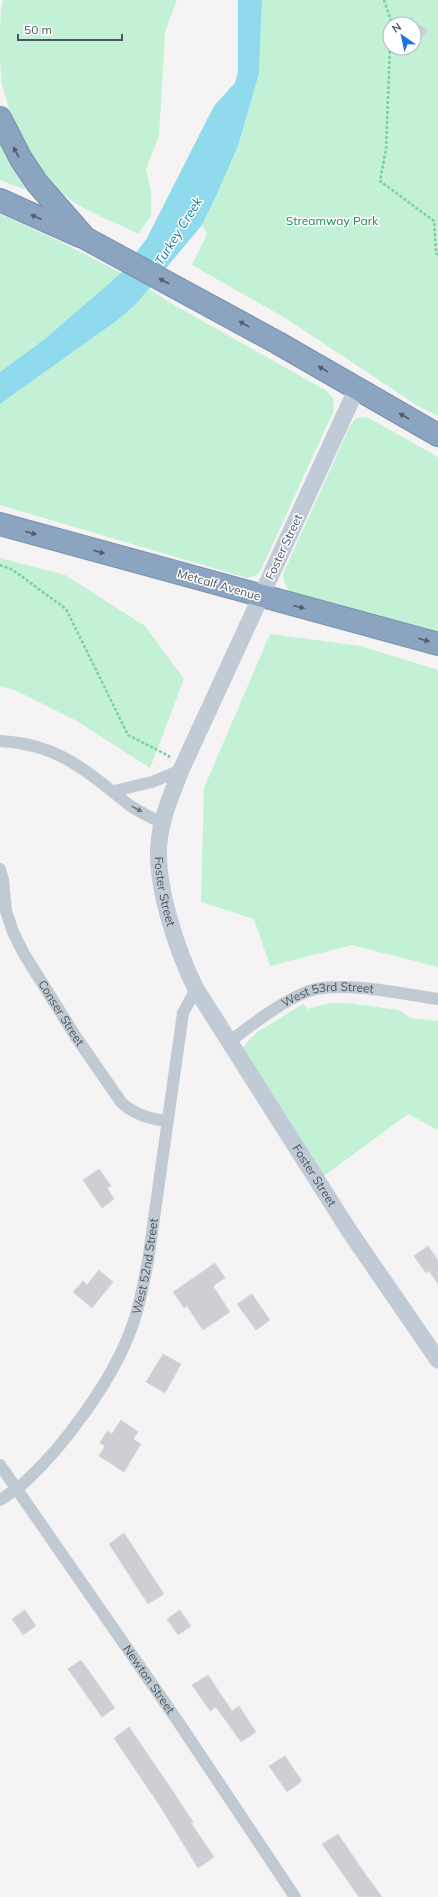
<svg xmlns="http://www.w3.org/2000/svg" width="438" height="1897" viewBox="0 0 438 1897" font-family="Mulish,sans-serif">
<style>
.green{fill:#c3f1d5;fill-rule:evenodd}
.water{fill:#90daee}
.building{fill:#cdcfd5;stroke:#d7d9de}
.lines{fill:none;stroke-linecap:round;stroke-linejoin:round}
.highway-casing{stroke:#7690ad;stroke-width:24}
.path{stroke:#7ad0a6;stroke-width:2.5;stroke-dasharray:3 2;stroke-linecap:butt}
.street{stroke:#c1cad2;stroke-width:12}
.secondary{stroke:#c1cbd6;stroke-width:17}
.highway{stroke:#8ba5c1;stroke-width:22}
.oneway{fill:#505e6b}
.oneway2{fill:#6e7983}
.labels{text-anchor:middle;stroke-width:3;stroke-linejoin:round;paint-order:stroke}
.park-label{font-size:12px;fill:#17864f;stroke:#fff}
.street-label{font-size:12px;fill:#4a5661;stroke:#fff}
.water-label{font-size:13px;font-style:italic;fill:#0c7c9b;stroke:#fff}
</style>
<rect width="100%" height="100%" fill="#f5f3f3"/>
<!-- green -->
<g class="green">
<path d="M3 0H177L165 32 159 136 146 169 151 192V216L138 234C115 221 89 214 68 198 36 173 11 123 2 84 0 70 0 54 0 39 0 26 0 13 3 0Z"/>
<path d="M262 0H438V416L418 406 287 319 192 265 207 234 202 225 238 146 259 74ZM390 24H414V48H390Z"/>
<polygon points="0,139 26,190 0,180"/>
<polygon points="0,214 65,244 121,273 46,338 0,372"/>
<polygon points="148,288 174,305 327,391 333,398 334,410 260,572 255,576 247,578 0,505 0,404 119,319 136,304"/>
<path d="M361 417 369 418 438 457V632L293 594C286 588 284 584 283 574L350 426 355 419Z"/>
<polygon points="0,558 65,575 145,626 184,679 150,768 77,721 15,690 0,686"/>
<polygon points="270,634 360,646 438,670 438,967 352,945 270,966 254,919 201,902 204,788"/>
<polygon points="330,1003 346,1003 399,1010 410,1018 438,1021 438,1130 408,1114 324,1176 244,1057 243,1047 256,1033 303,1004 307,1009"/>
</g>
<!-- water -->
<polygon class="water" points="238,0 262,0 259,74 238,146 215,198 202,225 136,304 119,319 0,404 0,372 46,338 121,273 147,238 214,106 235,83 238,72"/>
<!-- building -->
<g class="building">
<polygon points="420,24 428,31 414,47 414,30"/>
<polygon points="99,1169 111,1186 107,1188 114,1199 102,1208 83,1180"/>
<polygon points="428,1246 438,1260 438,1284 429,1271 426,1273 414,1256"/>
<polygon points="215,1263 225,1278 213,1286 230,1312 203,1330 187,1306 184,1308 173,1292"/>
<polygon points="99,1270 113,1282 92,1308 73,1292 83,1281 87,1285"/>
<polygon points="252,1294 270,1320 256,1330 237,1304"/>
<polygon points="163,1354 181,1364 165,1393 146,1382"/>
<polygon points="121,1420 138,1432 133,1439 141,1444 124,1472 99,1456 105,1446 100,1443 107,1431 112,1434"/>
<polygon points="124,1533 164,1594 148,1604 109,1544"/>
<polygon points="25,1610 36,1626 23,1635 12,1619"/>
<polygon points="180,1610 191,1626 178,1635 167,1619"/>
<polygon points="81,1660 115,1708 102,1717 68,1669"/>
<polygon points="208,1675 232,1711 239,1706 256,1732 241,1742 216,1707 210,1711 192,1685"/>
<polygon points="129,1727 170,1787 193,1822 191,1823 214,1857 198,1868 160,1806 114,1738"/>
<polygon points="285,1756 302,1781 287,1792 269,1766"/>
<polygon points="338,1834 361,1868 382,1897 359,1897 340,1870 322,1844"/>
</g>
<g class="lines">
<!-- highway casing -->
<g class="highway-casing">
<g id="highway">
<polyline points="0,118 21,159 37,183 85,238 278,343 438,435"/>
<polyline points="0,200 80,236"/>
<polyline points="0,524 438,644"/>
</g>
</g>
<!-- path -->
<g class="path">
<polyline points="384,0 392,24"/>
<polyline points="390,46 386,149 380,181 434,221 436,253 438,255"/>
<polyline points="0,565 13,570 66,609 128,735 169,756 168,760"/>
</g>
<!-- street -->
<g class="street">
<path d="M0 741C58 744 85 770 128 804 138 812 152 817 163 824"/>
<polyline points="114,791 152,782 181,770"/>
<path id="s1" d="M0 869 3 880 6 911 13 932 24 954 76 1037 121 1102C133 1114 150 1119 167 1121"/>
<path id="s2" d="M229 1042C251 1025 290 995 316 989 351 982 402 994 438 999"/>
<path id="s3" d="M0 1465 179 1723 295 1897"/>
<path id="s4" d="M0 1500C9 1494 19 1488 27 1480 64 1446 109 1384 128 1337 138 1313 143 1287 148 1261L183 1013 196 989"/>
</g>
<!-- secondary -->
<path class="secondary" id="s5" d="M357 388 181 770C172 794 161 817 159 843 155 885 177 951 196 989L350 1232 438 1360"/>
<!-- highway -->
<use href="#highway" class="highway"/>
</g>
<!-- one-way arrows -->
<defs><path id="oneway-solid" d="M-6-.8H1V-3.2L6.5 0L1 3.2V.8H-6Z"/></defs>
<g class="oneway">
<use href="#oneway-solid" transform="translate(16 152) rotate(-119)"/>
<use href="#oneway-solid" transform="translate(36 217) rotate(-156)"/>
<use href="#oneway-solid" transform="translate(164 281) rotate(-152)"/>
<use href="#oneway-solid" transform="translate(244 324) rotate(-151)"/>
<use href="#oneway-solid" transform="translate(323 369) rotate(-150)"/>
<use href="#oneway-solid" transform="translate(404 416) rotate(-150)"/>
<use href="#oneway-solid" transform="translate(31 533) rotate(15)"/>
<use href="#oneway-solid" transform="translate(99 552) rotate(16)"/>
<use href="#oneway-solid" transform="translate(299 607) rotate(14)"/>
<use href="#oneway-solid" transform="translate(424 640) rotate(16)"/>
</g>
<use class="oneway2" href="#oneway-solid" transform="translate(137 809) rotate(28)"/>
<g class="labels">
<!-- park labels -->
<g class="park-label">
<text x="332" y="225">Streamway Park</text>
</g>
<!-- street labels -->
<g class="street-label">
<text transform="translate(284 547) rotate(-65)" y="4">Foster Street</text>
<text transform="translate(219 585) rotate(16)" y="4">Metcalf Avenue</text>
<text dy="4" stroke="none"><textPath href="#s5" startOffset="546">Foster Street</textPath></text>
<text dy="4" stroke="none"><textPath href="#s2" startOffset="113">West 53rd Street</textPath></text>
<text dy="4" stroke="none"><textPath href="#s1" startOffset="159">Conser Street</textPath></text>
<text dy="4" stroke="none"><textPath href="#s5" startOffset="870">Foster Street</textPath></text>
<text dy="4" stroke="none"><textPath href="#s4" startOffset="283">West 52nd Street</textPath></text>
<text dy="4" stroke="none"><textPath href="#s3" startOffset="261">Newton Street</textPath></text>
</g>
<!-- water labels -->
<g class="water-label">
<text transform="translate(178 231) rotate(-58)" y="5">Turkey Creek</text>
</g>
</g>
<!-- north arrow -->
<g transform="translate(402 36) rotate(326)"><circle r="19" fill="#ffffff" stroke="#b7bbc0"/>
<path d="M0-3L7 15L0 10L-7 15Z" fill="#1a73e8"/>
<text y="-6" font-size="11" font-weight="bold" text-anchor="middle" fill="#4a5661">N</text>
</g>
<!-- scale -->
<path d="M18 34v6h104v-6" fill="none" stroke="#4a5661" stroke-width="2"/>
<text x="24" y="34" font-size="12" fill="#4a5661" stroke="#ffffff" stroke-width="3" paint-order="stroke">50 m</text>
</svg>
